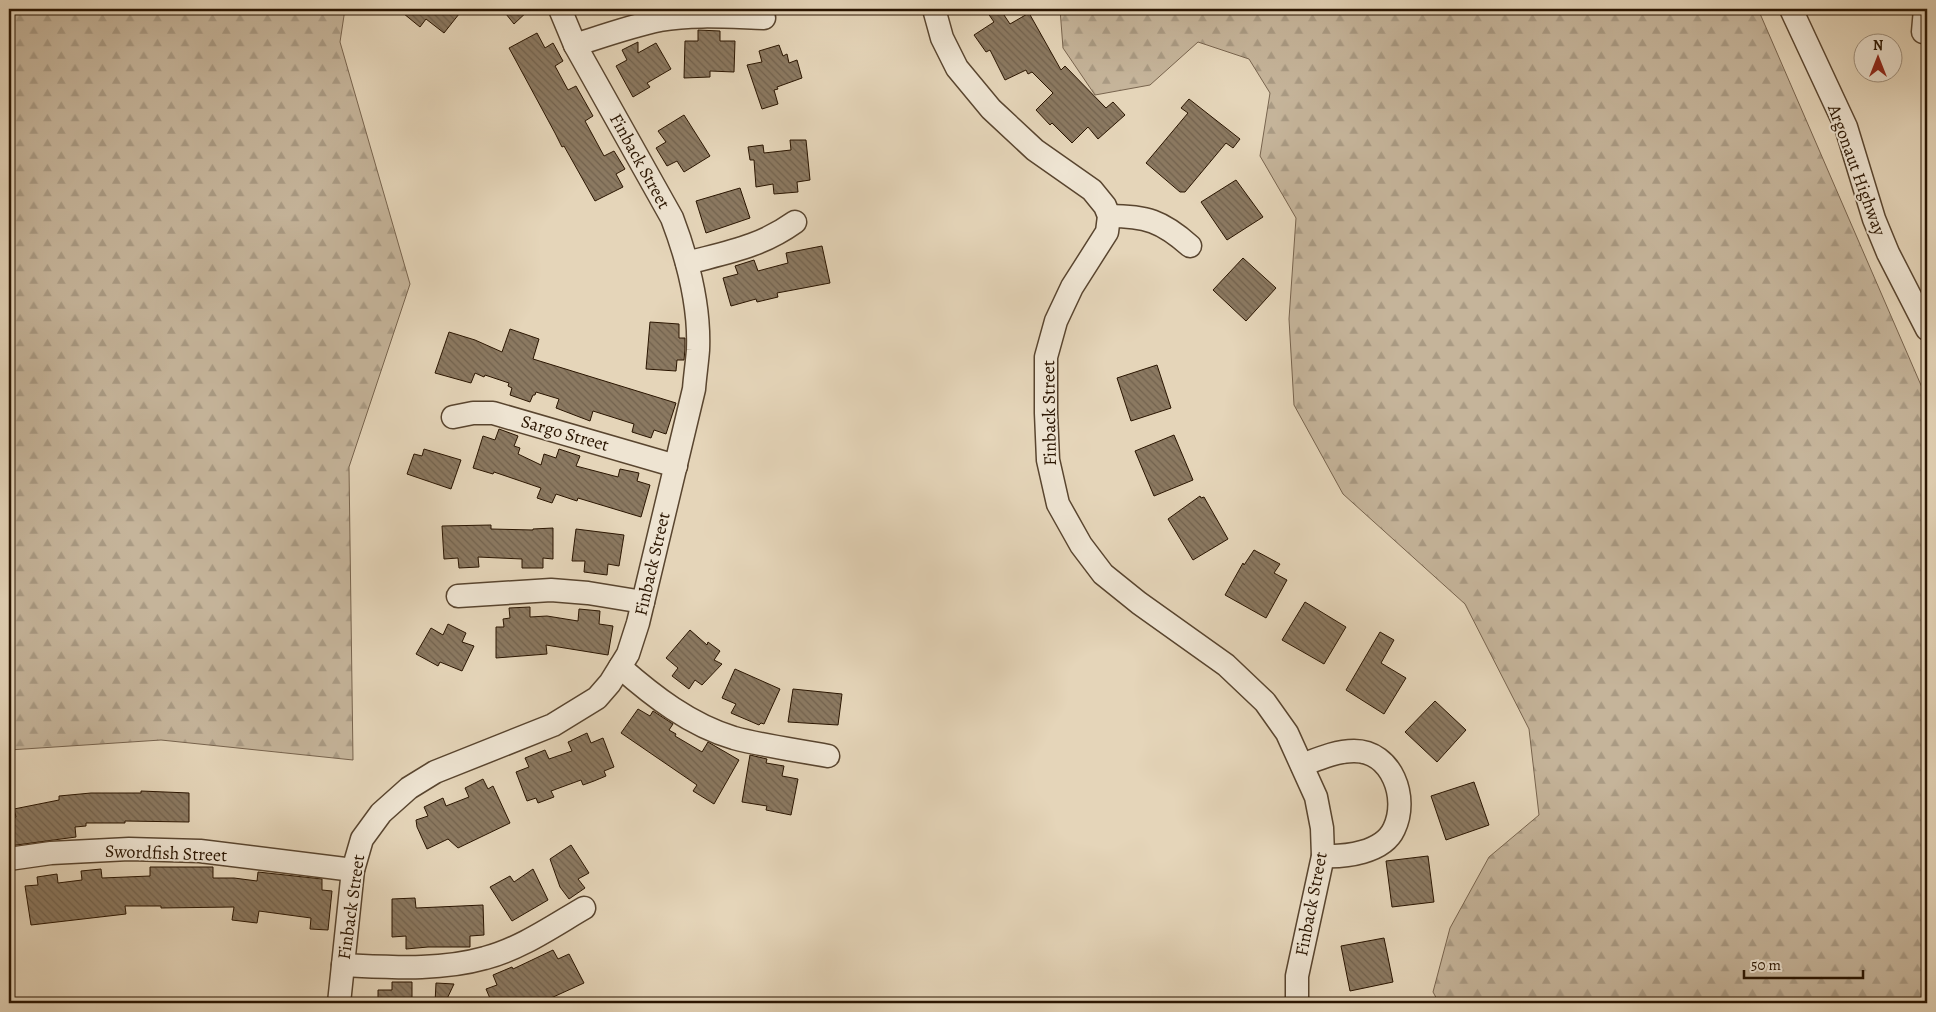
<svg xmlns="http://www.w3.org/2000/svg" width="1936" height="1012" viewBox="0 0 1936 1012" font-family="Alegreya,serif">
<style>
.forest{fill:url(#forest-firs);stroke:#78644e}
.building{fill:url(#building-back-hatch);stroke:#2a1501}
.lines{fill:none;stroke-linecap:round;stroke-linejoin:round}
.minor-casing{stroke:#59452f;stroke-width:25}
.minor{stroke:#eee4d2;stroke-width:22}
.labels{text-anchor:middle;stroke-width:4;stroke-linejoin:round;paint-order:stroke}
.street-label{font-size:18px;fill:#2a1501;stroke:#eee4d2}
</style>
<defs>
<pattern id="forest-firs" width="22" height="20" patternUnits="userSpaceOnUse" patternTransform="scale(1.25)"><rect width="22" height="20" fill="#c5b49a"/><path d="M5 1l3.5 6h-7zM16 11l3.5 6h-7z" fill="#a99a83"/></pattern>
<pattern id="building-back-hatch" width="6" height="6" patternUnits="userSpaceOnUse" patternTransform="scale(1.25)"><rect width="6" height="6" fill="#8b7961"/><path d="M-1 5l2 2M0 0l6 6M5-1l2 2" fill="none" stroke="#72624e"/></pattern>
</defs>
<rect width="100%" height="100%" fill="#e5d5b9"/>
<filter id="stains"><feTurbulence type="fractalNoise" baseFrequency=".004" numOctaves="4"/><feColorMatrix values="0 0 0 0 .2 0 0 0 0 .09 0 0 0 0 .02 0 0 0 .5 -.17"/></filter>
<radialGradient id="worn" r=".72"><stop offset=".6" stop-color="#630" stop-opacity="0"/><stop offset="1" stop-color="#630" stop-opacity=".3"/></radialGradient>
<!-- forest -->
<g class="forest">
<polygon points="9,9 345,9 340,42 410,284 349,467 353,760 161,740 9,750"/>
<polygon points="1060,9 1758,9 1927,399 1927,1003 1439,1003 1433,992 1450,928 1489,857 1539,815 1529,729 1465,604 1343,494 1294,405 1289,319 1296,218 1260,156 1270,93 1249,59 1198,42 1150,85 1095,95 1063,48"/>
</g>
<!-- building -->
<g class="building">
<polygon points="398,9 463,9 444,33 426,19 420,27"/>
<polygon points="502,9 530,9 514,24"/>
<polygon points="985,9 1000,9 1010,24 1029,13 1061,70 1065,66 1106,108 1113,102 1125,115 1098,139 1088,127 1072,143 1052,123 1050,125 1036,110 1053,93 1032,72 1028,74 1026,70 1005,80 990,50 986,52 974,35 994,22"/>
<polygon points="698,30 720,31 720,41 735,41 734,72 710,71 710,77 684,78 685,41 698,41"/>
<polygon points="537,33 545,48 553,43 563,61 555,66 568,90 576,86 593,116 585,121 604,156 614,151 625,169 616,174 623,187 595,201 564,146 562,147 555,133 509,48"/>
<polygon points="638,42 638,53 656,43 671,69 647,83 650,87 633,97 616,66 627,60 622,50"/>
<polygon points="779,45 783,56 787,54 789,63 797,60 802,78 777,87 778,89 774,90 778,104 762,109 747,65 762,62 759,51"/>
<polygon points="1189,99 1240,139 1233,148 1226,143 1185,192 1180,192 1146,163 1188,113 1181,108"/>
<polygon points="684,115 710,156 684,172 677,161 667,166 656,148 666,142 658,131"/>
<polygon points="790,140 806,140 810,180 797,182 798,192 774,194 773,184 756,187 754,160 750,160 748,147 763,145 764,153 791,150"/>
<polygon points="1236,180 1263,217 1227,240 1201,202"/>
<polygon points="740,188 750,218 706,233 696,201"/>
<polygon points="822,246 830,283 777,293 778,297 757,302 756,299 731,306 723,278 738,274 735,266 754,260 758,271 788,263 786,253"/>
<polygon points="1243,258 1276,288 1246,321 1213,290"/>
<polygon points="650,322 679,324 679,338 685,338 685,349 684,360 677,360 676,371 646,369"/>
<polygon points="510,329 539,339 533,359 676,403 666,434 654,430 651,438 632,432 634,424 593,411 590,421 556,408 559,399 536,392 535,395 533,395 530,402 510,395 512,388 508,386 509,383 485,375 484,377 475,373 471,383 435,373 449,332 475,340 502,352"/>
<polygon points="1157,365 1171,408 1131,421 1117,378"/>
<polygon points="499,429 518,436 514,446 520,448 518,454 541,465 544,454 556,458 559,449 580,456 576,466 618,477 620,469 639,473 637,481 650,485 641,517 578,498 577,501 556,494 552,503 537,498 541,488 494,472 493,474 473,468 483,436 495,440"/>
<polygon points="1174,435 1193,480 1154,496 1135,451"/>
<polygon points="424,449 461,460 451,489 407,474 414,454 422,456"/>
<polygon points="1200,496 1201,498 1204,497 1228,539 1193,560 1168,519"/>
<polygon points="491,525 491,529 533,530 533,529 553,528 553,559 543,558 543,568 522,568 522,559 478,557 479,567 459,568 458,558 444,559 442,526"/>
<polygon points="576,529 624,535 619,566 608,564 607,575 584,572 585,561 572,561"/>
<polygon points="1254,550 1280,564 1274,573 1287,580 1266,618 1225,595 1243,563 1244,565"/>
<polygon points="1305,602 1346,627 1324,664 1282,640"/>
<polygon points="530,607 530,617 547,616 578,621 579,609 600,611 599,624 613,626 608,655 546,645 547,654 496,658 496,627 504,627 503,619 510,618 509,608"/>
<polygon points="448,624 466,633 462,642 474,646 462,671 440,662 438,666 416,654 431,628 443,635"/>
<polygon points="690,630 707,645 708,642 720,651 714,660 722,664 702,685 695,680 689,689 672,676 678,668 666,658"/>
<polygon points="1380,632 1394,640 1381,663 1406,678 1384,714 1346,690"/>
<polygon points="735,669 780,689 764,724 761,723 759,725 731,713 736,704 722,698"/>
<polygon points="793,689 842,694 838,725 788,722"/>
<polygon points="1435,701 1466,730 1437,762 1405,732"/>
<polygon points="638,709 650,716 653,711 673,724 669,730 676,734 675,736 702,752 708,742 739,760 714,804 693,791 697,785 621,733"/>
<polygon points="587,733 591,743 603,738 614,767 604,771 606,776 594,781 583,785 581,780 551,791 554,797 538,803 536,798 527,801 516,772 529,767 525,758 545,750 549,759 572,751 568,742"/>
<polygon points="750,755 767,759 766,763 784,766 782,776 798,779 791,815 766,810 767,806 742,802"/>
<polygon points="483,779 488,789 493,786 510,823 458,848 448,839 427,849 417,827 416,820 428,816 424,807 443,798 446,806 469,797 465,788"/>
<polygon points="1474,782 1489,825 1446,840 1431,796"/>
<polygon points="141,791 189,793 189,822 125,821 125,823 86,823 86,826 75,827 76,837 9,846 9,819 16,817 14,809 59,800 59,796 91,793 141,793"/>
<polygon points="571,845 589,873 578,879 585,888 569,899 560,887 550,859"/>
<polygon points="1428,856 1434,902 1392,907 1386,861"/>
<polygon points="150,867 213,867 213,878 234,878 257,881 258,872 322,879 322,890 332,891 328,930 310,929 311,918 259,911 257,923 232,920 234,907 161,908 161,906 125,906 126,914 31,925 25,886 38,885 37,877 57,874 58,883 82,880 81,871 101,869 102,878 150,876"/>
<polygon points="533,869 548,900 512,921 490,887 510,876 514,882"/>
<polygon points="415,898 416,908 483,905 484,935 470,936 470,947 428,947 406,949 406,936 392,937 392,899"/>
<polygon points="1384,938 1393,982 1350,991 1341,946"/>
<polygon points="553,950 558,959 569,954 584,983 540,1003 492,1003 486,989 497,985 493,975 512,967 513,969"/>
<polygon points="392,982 412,982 412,1003 378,1003 378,990 392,990"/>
<polygon points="436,983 454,984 445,1003 435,1003"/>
</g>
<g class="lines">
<!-- minor casing -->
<g class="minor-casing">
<g id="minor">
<polyline points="934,9 942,38 957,68 991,109 1035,150 1092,190 1105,206 1109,216 1107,232 1072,287 1056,321 1046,357 1046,413 1048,460 1058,504 1081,545 1103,574 1139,603 1226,665 1265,702 1287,733 1316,797 1322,828 1323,856 1297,976 1297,1003"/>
<polyline points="1791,9 1846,127 1874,219 1888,253 1927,329"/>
<polyline points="1923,32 1925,9"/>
<path d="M575 45C603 36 631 26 660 20 694 14 730 17 764 18"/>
<path d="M1109 216C1146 216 1162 221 1190 246"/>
<path d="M687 263C728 252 760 247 795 222"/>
<polyline points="453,417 473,413 493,413 676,466"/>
<polyline points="458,596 551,590 588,593 643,602"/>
<path d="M620 667C653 696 690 725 734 738 764 746 797 750 828 756"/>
<path d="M1302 765C1318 759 1336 751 1354 751 1392 751 1409 798 1394 829 1383 853 1345 857 1323 856"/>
<polyline points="9,859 51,853 129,849 200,851 353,870"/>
<path d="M343 965C390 967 439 971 485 958 520 949 553 926 584 908"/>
<path d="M339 1003 353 870 362 839 381 813 409 788 435 772 553 725 597 698 610 683 628 654 638 623 694 389C695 376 697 363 698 350 700 304 688 260 672 218L575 45 560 9"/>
</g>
</g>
<!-- minor -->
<use href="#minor" class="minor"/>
</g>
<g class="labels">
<!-- street labels -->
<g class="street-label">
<text transform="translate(640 161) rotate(61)" y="6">Finback Street</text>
<text transform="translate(1857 170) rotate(70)" y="6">Argonaut Highway</text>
<text transform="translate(1049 413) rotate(-91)" y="6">Finback Street</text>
<text transform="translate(565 433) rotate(16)" y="6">Sargo Street</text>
<text transform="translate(652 564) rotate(-77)" y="6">Finback Street</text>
<text transform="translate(166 853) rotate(2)" y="6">Swordfish Street</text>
<text transform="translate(1311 904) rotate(-79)" y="6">Finback Street</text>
<text transform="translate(351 907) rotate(-82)" y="6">Finback Street</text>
</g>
</g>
<!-- margin -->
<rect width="1936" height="1012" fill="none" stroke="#e5d5b9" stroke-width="30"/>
<rect x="10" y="10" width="1916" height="992" fill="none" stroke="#2a1501" stroke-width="2.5"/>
<rect x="15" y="15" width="1906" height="982" fill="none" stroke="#2a1501"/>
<!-- north arrow -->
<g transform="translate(1878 58)"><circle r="24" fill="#eee4d2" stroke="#a0917e"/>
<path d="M0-4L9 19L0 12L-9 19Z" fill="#8f2418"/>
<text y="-8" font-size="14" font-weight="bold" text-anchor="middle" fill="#2a1501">N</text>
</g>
<!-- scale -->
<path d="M1744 970v8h119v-8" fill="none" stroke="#2a1501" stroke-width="2.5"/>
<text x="1751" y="970" font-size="15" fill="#2a1501" stroke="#eee4d2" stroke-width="4" paint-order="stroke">50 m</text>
<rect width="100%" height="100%" filter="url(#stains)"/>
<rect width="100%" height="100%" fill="url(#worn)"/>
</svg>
